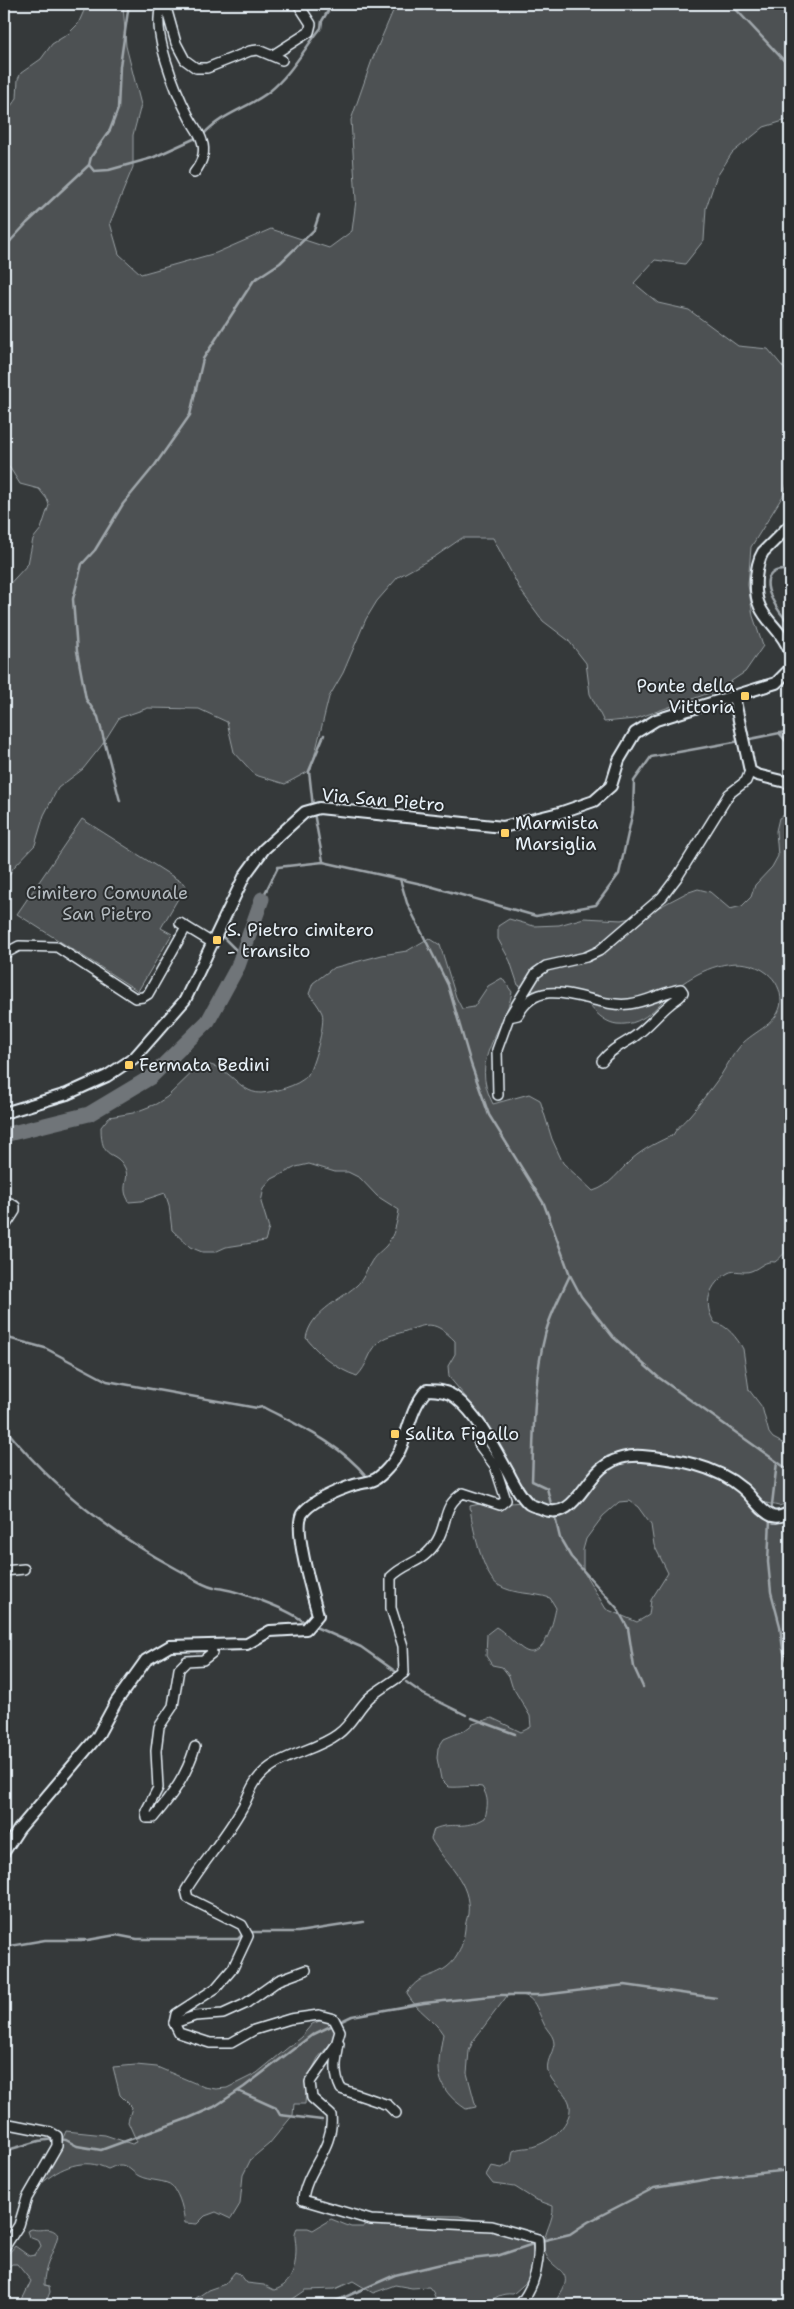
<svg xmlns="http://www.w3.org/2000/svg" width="794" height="2309" viewBox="0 0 794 2309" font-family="'Shantell Sans',sans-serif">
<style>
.green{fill:#4d5152;stroke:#9aa1a5;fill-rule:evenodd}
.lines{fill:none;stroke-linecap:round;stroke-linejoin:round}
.stream{stroke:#a0a7ac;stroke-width:2.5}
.river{stroke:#707579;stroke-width:15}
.minor-casing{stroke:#e8f1f8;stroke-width:12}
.tertiary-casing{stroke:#e8f1f8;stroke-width:14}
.minor{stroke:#2a2d2e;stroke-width:9}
.tertiary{stroke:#2a2d2e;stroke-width:10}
.poi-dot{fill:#ffd166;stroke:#2a2d2e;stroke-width:2}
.labels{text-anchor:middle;stroke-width:4;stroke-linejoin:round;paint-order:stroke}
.poi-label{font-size:18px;fill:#e8f1f8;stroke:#2a2d2e;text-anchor:start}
.street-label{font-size:18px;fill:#e8f1f8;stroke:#2a2d2e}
.park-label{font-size:18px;fill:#b2b9be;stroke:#2a2d2e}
</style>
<rect width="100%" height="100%" fill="#35393a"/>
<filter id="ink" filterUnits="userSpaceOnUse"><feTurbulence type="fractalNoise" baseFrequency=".02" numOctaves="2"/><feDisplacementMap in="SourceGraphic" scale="10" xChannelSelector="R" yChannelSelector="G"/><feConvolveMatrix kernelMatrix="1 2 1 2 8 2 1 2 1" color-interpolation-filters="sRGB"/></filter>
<g filter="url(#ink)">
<!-- green -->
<g class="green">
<polygon points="87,4 123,4 126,46 141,105 133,135 133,167 110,223 119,254 141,274 216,253 271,229 329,248 352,231 356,200 351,120 372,60 396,4 790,4 790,119 764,127 732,153 716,178 706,208 704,240 685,264 655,260 634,283 658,303 689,310 738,346 768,349 788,373 790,381 790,476 784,494 751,547 748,585 753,616 763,646 745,672 718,690 635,719 604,722 590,694 586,663 568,640 543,621 521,591 493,538 462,538 436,556 398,577 377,601 366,619 343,673 329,697 311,770 285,784 255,775 234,752 227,722 199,709 148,708 119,718 102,745 83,769 58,788 44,815 35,845 13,868 4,884 4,590 28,564 33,539 41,529 49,505 47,499 39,489 20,484 10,468 4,466 4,115 17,98 18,79 21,73 41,59 52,44 68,34 78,24"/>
<path d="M790 812V1184C775 1199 793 1226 790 1243 788 1251 781 1257 775 1262 765 1260 760 1268 751 1271 743 1274 735 1269 728 1273 709 1284 702 1305 715 1323 726 1324 738 1339 743 1349L749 1390 762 1407 769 1433 773 1438 790 1447V1502L779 1506 766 1503 741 1480 693 1458 659 1453 625 1451 607 1456 594 1468 575 1494 561 1505H548L532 1498 516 1476 484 1419 449 1377 448 1366 455 1354V1341C434 1320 429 1323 403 1332 394 1335 384 1336 378 1343 368 1353 368 1365 357 1376 336 1369 320 1355 306 1338 311 1312 337 1302 356 1286 364 1279 365 1272 370 1264 374 1256 380 1252 386 1246 394 1236 397 1223 399 1210L377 1196 360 1178 348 1172H335L309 1164 296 1167 272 1179 264 1188 261 1202 269 1228 265 1241 226 1247 215 1252H202L190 1247 172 1230 169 1205 165 1193 141 1201 129 1202C128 1199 125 1195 125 1191 124 1183 129 1177 125 1168 115 1148 101 1163 101 1127L109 1117 133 1113 156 1104 167 1097 201 1064C231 1064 237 1093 261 1093 274 1092 298 1086 307 1076 313 1068 326 1023 322 1013 319 1006 314 1000 309 994L313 983 333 968 382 955 407 951 429 938 440 945 456 997 462 1009 474 1007 488 986 502 978 512 992C505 1033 468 1057 493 1104L529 1094 540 1100 552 1139 563 1163 593 1191C610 1186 619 1171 632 1159 645 1148 658 1142 673 1135 678 1126 683 1123 690 1115 698 1106 706 1095 713 1086 724 1073 730 1057 741 1045 755 1030 779 1024 781 1002 781 990 776 980 767 973 741 953 706 967 683 983 661 998 648 1027 617 1024 600 1022 588 1003 577 991L539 993 518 985 510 961 498 939V926L509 919 534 926 559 925 584 918 622 920 646 914 686 893 698 889 710 892 730 909 742 906 751 897 755 885 772 867 778 856 776 831 779 818Z"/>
<polygon points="82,819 186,885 161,928 172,934 138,991 17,914"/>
<path d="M624 1462 684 1464 729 1484 763 1518 773 1522 790 1519V2305H552C585 2265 547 2275 544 2247 543 2233 554 2221 553 2206L534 2199 515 2187 493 2184 486 2175 491 2166 502 2168 511 2162 513 2151C522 2147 527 2149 535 2146 548 2142 561 2132 567 2120 578 2098 557 2091 549 2074 544 2063 553 2054 554 2044 554 2035 547 2031 544 2024 534 2003 534 1991 507 1996L473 2041 469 2051 467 2073 476 2107 466 2109C433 2087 437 2068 443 2034 434 2019 418 2012 407 1994 418 1974 431 1979 447 1967 459 1958 463 1944 465 1929 465 1924 467 1919 468 1914 472 1882 445 1864 431 1839L434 1829C453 1821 463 1831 485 1818 488 1805 489 1798 482 1787 470 1785 460 1788 449 1787L441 1779 437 1758 438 1748 444 1739 465 1730 473 1724 492 1718 521 1732 531 1727 530 1716 512 1686 509 1676 502 1667 492 1665 486 1656 487 1634 496 1627C506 1633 511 1641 520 1647 543 1667 553 1623 556 1608L550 1598C533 1592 514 1595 498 1585 483 1576 471 1523 470 1506L480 1504 502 1508 511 1503 522 1502C574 1549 582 1475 624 1462ZM630 1501 638 1507 651 1525 654 1545 668 1573 651 1600 649 1615 637 1622 606 1609 583 1571V1550L586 1539 603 1516 619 1502Z"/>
<path d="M322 2020 332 2024 335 2029V2035L329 2045 318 2058 307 2080 305 2104H294L293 2115 269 2144 251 2159 243 2175 240 2204 231 2219 216 2212 205 2216 197 2224 185 2223C183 2210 181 2197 172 2186 167 2180 148 2181 139 2176 133 2173 127 2164 119 2165 116 2165 111 2168 108 2169 84 2157 60 2167 41 2184V2178L53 2162 66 2131 105 2135 132 2144 137 2142 128 2122 132 2107 120 2095 113 2067 136 2065 157 2067 204 2087 216 2089 227 2088 257 2073 301 2037 312 2024Z"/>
<path d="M391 2215 459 2216 475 2220 495 2233 516 2236 532 2244 534 2255 531 2278 513 2294C501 2293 495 2297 486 2305H438L433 2292 429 2287 412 2288 395 2285 373 2293 353 2281 335 2289 306 2290 287 2303V2305H186L208 2290 225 2284 235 2272 240 2274 247 2283 264 2285 274 2290C293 2285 296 2265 296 2248 296 2240 293 2235 297 2228H308L313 2230 331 2219 351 2227H363L367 2224 385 2225Z"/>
<path d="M32 2229C42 2232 51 2225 58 2235 54 2252 43 2268 44 2285L49 2286 50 2292 45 2305H17L24 2296 31 2281 17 2264H12L4 2271V2259L15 2246 29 2256 35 2255 41 2246 39 2241 29 2237 27 2231Z"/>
</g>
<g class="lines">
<!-- stream -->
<g class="stream">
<polyline points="731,4 790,67"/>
<path d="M203 135C222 113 249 108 270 91 291 74 304 49 321 28L322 21 332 4"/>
<polyline points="89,165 94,171 109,170 152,158 198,137"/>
<polyline points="4,248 27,223 89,165 91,157 110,130 118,109 120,66 129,4"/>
<path d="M790 570C785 570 778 569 774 572 756 583 781 615 790 624"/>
<polyline points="780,734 790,746"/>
<polyline points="745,740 790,731"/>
<polyline points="120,801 98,717 86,699 77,651 73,599 82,564 95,550 123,504 155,465 190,415 203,359 254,280 280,263 314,230 319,215"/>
<polyline points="313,807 309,771 324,735"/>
<polyline points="314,813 323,861"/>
<polyline points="400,879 407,903 448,985 471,1064 489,1115 544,1204 570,1275 581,1296 613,1337 658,1377 790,1471"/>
<polyline points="262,899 278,867 323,862 426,885 536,916 596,905 619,874 633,811 634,781 651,757 740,741"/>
<polyline points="221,935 241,955"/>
<path d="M4 1337 45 1348 107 1381 257 1408 263 1407C301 1427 339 1443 367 1477"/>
<path d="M4 1427C51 1486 110 1533 177 1569 189 1575 200 1585 214 1588"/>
<path d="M552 1508 547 1488 532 1481C534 1432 533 1382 545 1335 550 1314 561 1295 570 1275"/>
<polyline points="554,1513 560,1538 571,1557 617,1608 628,1628 634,1667 643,1687"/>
<polyline points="771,1513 777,1462"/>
<polyline points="770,1519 768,1562 771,1592 780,1626 783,1649 790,1669"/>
<path d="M217 1588C236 1590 293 1610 306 1624"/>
<polyline points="313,1626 361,1647 399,1674"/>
<polyline points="406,1682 423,1694 466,1715"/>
<polyline points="472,1718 515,1734"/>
<polyline points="4,1947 45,1940 88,1940 116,1935 137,1939 238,1939 245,1932 298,1932 363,1922"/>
<polyline points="238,2091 276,2108 280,2115 322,2120"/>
<polyline points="59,2139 66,2140 77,2146 101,2150 189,2118 214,2107 244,2087 312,2035 352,2016 424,2003 501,1995 542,1995 625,1985 716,1998"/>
<polyline points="4,2151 39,2141 54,2139"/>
<polyline points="541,2241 570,2234 588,2222 654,2188 722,2177 790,2170"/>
<polyline points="327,2305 395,2275 454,2261 497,2256 536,2243"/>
</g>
<!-- river -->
<polyline class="river" points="4,1135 89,1114 151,1077 208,1021 238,966 262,899"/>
<!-- minor casing -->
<g class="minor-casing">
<g id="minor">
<path d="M162 4C150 31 176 92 189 117 193 125 200 133 202 141 206 152 201 164 194 173"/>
<polyline points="165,4 176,43 185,60 196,68 207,68 250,51 258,50 282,60"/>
<polyline points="273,55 309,32 311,24 298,4"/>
<polyline points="180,923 211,942"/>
<polyline points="4,954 19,946 57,947 135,998 143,997 148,994 186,927"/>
<path d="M509 1017 518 1015C542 969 592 1009 629 1004 647 1002 663 992 681 989L683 992C681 998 674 1000 669 1005 657 1015 647 1028 634 1037 622 1045 611 1049 602 1061"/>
<polyline points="498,1095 497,1050 509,1017 536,973 546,966 586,957 599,951 662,897 678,876 729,794 746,781 750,771"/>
<polyline points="4,1205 10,1203 15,1206 15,1211 4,1228"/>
<path d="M482 1430 476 1435 480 1446 495 1466 506 1500 500 1505 463 1493C442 1506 448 1523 437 1541 423 1564 407 1561 391 1577V1608L403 1646 404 1673C394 1681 379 1689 370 1697 358 1708 351 1725 338 1734 313 1753 275 1754 256 1781 250 1789 247 1800 242 1808 226 1837 203 1862 186 1890L188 1898 242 1925 248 1936 233 1968 216 1988 176 2014 174 2023 179 2033 210 2043H231L254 2030 290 2019 319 2015 334 2019 340 2031 336 2045 310 2082 312 2098 331 2115C335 2148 305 2171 303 2200L371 2220 492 2226 538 2239C540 2264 535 2286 519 2305"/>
<polyline points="4,1571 24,1569"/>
<path d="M195 1747C186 1777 173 1794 153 1818H147L146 1811 158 1788 156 1751 159 1727 173 1706 179 1669 187 1661 203 1660 212 1653 211 1646"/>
<polyline points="174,2023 195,2016 223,2014 245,2004 279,1980 306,1970"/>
<path d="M339 2043C336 2060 333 2073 341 2089L388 2105 396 2113"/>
<polyline points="4,2123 50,2132 57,2136 57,2146 27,2198 19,2225 4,2248"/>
</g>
</g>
<!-- tertiary casing -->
<g class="tertiary-casing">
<g id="tertiary">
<path d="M790 525 763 552C758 560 757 569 756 578 753 620 778 620 790 652"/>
<polyline points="734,697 750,771 757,775 790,783"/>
<polyline points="4,1113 67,1094 107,1076 134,1058 185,1000 245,875 264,849 305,812 319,808 503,827 559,813 594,801 611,786 619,760 635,733 656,720 776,683 790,669"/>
<path d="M4 1852 19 1829 97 1737 116 1702 146 1660 170 1646 247 1644 270 1631 306 1629 318 1615C313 1596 293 1530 302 1514 311 1501 334 1492 348 1487 369 1479 371 1487 388 1468 409 1446 406 1412 427 1390 438 1390 448 1391 456 1398 477 1414 495 1449 508 1472 513 1482 520 1496 529 1504 532 1506 536 1507 540 1508 574 1524 583 1479 606 1465 616 1458 630 1455 642 1456 676 1459 715 1465 742 1488 752 1496 760 1511 772 1516 779 1518 784 1515 790 1512"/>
</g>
</g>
<!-- minor -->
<use href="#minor" class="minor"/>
<!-- tertiary -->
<use href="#tertiary" class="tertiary"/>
</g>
</g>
<!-- markers -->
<g class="poi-dot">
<rect x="740" y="691" width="10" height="10" rx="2.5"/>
<rect x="500" y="828" width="10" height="10" rx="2.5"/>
<rect x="212" y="935" width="10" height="10" rx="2.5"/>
<rect x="124" y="1060" width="10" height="10" rx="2.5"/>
<rect x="390" y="1429" width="10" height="10" rx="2.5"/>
</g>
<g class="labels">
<!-- poi labels -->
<g class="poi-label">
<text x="735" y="692" text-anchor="end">Ponte della<tspan x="735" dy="21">Vittoria</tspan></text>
<text x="515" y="829">Marmista<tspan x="515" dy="21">Marsiglia</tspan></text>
<text x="227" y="936">S. Pietro cimitero<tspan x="227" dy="21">- transito</tspan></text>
<text x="139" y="1071">Fermata Bedini</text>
<text x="405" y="1440">Salita Figallo</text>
</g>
<!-- street labels -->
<g class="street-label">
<text transform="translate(383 800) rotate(5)" y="6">Via San Pietro</text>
</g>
<!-- park labels -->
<g class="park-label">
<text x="107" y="899">Cimitero Comunale<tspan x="107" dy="21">San Pietro</tspan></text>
</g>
</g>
<!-- margin -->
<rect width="794" height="2309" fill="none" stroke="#2a2d2e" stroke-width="20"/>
<rect x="10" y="10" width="774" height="2289" fill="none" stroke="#e8f1f8" stroke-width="2" filter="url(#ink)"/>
</svg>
